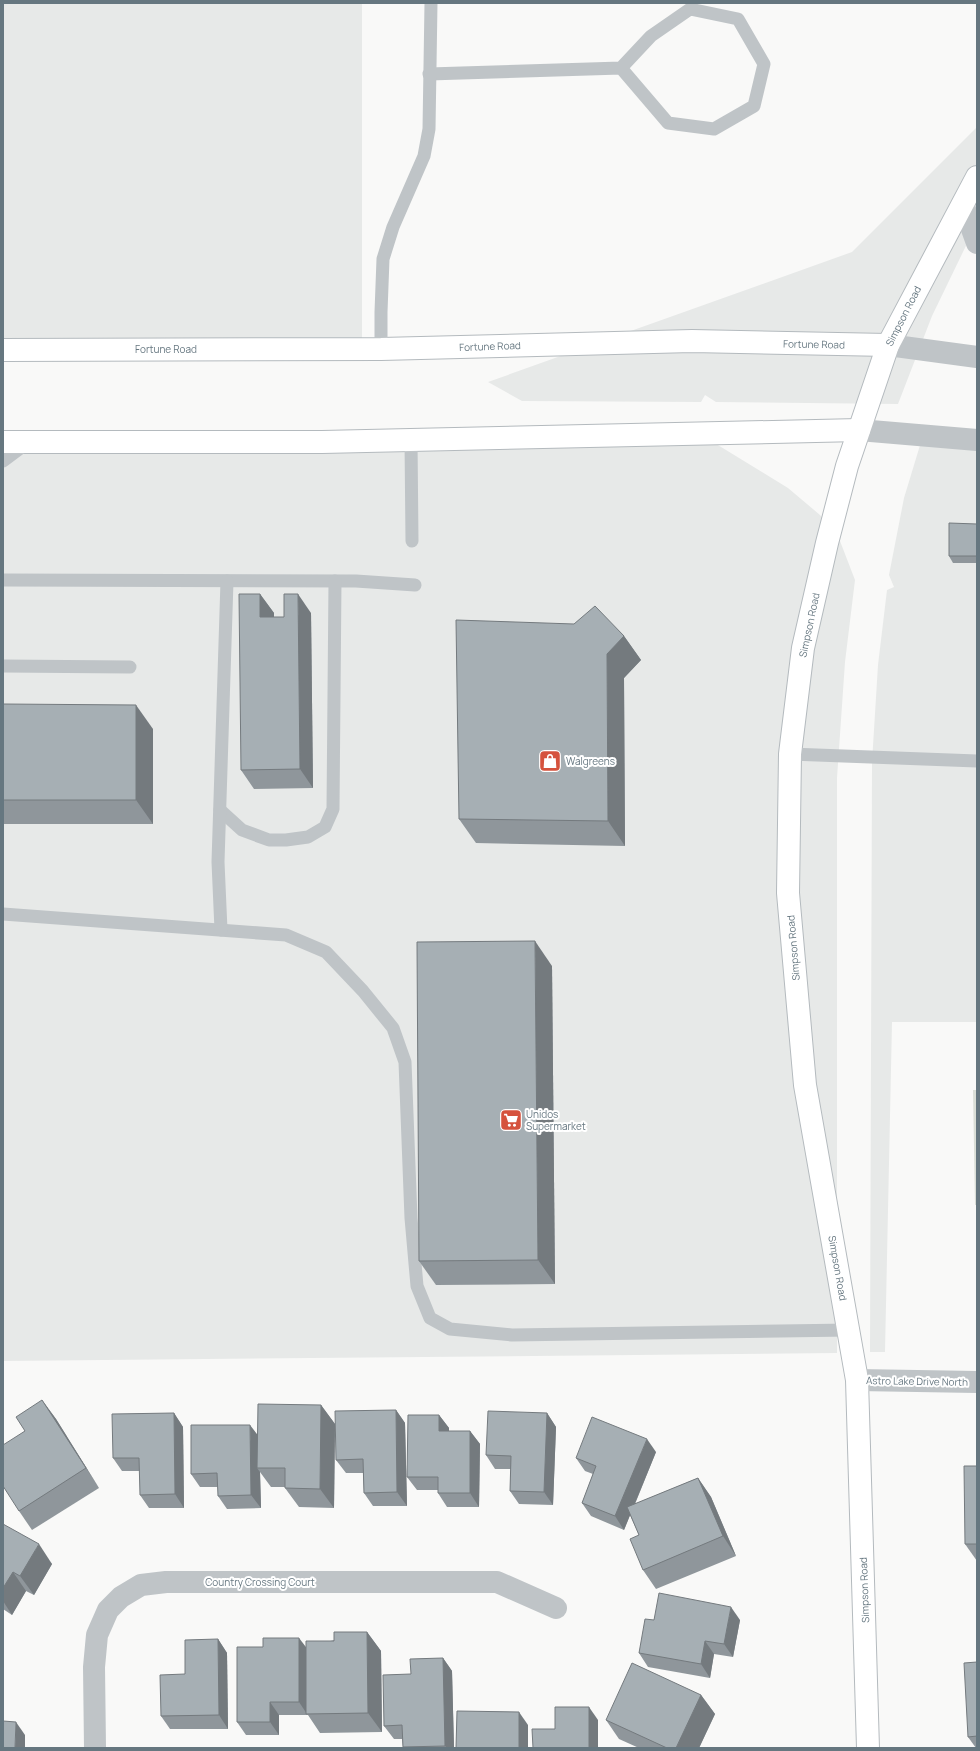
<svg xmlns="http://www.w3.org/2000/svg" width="980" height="1751" viewBox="0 0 980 1751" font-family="Manrope,sans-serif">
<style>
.built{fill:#e7e9e8}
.green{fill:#daded7}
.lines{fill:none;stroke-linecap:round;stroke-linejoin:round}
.secondary-casing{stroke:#b4babe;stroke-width:24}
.service{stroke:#bfc4c7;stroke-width:13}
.minor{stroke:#bfc4c7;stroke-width:22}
.tertiary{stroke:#bfc4c7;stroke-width:22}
.secondary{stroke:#fff;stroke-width:22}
.wall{fill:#8f969b}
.shaded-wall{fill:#747a7e}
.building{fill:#a6afb4;stroke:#747a7e}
.labels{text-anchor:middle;stroke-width:4;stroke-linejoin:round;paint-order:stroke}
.street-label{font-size:10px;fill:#667780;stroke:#fff}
.poi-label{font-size:10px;fill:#667780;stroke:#fff;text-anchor:start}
</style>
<rect width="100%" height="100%" fill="#f9f9f8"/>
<!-- built -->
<g class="built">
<polygon points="3,3 362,3 362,352 3,358"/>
<polygon points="977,127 977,223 932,316 898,404 716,402 705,395 701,402 522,401 488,382 852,252"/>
<polygon points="3,435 708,439 788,488 820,515 840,541 855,580 845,662 837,778 837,1353 3,1361"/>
<polygon points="921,442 977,443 977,1022 892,1022 885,1352 870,1352 872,762 878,665 887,590 894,587 889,575 904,498"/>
</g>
<!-- green -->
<polygon class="green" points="973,1090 977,1090 977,1205 975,1205"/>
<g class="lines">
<!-- secondary casing -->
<g class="secondary-casing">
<g id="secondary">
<polyline points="3,350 381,349 692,341 888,345"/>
<polyline points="3,442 322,442 859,430"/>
<polyline points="868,1748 857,1380 805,1085 788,893 790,754 803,648 827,543 847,466 888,345 977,177"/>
</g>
</g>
<!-- service -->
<g class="service">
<polyline points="429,74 621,68 651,36 690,9 738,19 764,64 754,106 714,129 668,123 621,68"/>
<polyline points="381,349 381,312 383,259 393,227 424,156 429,129 431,3"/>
<polyline points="411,440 412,541"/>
<polyline points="3,461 27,443"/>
<polyline points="3,580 356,581 415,585"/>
<polyline points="3,666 130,667"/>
<polyline points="790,754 977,761"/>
<polyline points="220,810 242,830 269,840 286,840 308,837 325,827 333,809 335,581"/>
<polyline points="3,914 286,935 326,952 363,991 393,1028 405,1062 411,1218 417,1286 430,1318 450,1329 512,1335 850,1330"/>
<polyline points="221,930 218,862 227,581"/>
</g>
<!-- minor -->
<g class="minor">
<polyline points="857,1380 977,1382"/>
<polyline points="95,1748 94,1667 97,1635 108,1610 121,1597 141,1585 166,1582 497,1582 556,1608"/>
</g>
<!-- tertiary -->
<g class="tertiary">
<polyline points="963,204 977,243"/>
<polyline points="888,345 977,357"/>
<polyline points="859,430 977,440"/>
</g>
<!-- secondary -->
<use href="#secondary" class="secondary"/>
</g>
<!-- wall -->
<g class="wall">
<polygon points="977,524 977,563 953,563 949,556"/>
<polygon points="260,594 274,613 274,617 284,617 311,613 313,788 254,789 241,770"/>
<polygon points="574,624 624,636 641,660 624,678 625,846 476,843 459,819"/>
<polygon points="3,704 153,729 153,824 3,824"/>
<polygon points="552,966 555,1284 436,1285 419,1261"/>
<polygon points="42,1400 56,1419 99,1488 32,1530 19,1511 25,1431"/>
<polygon points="321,1405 335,1424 334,1508 299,1507 285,1488 285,1487 271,1487 260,1472 261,1508 227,1509 218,1496 218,1487 200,1487 191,1474 258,1436"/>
<polygon points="396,1410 405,1423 407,1506 373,1506 364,1493 363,1473 346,1473 336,1460"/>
<polygon points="174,1413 183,1427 184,1508 149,1508 140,1495 140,1471 122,1471 113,1458"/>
<polygon points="547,1413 556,1427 553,1505 519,1504 510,1491 511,1469 495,1469 486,1455"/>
<polygon points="439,1415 449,1428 449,1431 470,1431 480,1444 479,1507 447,1507 438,1493 438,1490 417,1490 407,1477"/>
<polygon points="656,1452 635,1504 698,1478 711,1497 736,1556 656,1589 643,1570 639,1535 630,1515 624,1530 591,1516 582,1503 593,1474 585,1471 576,1458"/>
<polygon points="977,1466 977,1561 965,1544"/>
<polygon points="3,1524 52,1564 34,1595 26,1591 12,1615 3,1609"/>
<polygon points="654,1620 740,1620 733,1657 714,1654 710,1678 648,1667 639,1653"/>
<polygon points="367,1632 381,1651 382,1732 320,1733 308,1715 279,1715 279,1735 246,1735 237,1722 263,1647 306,1647"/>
<polygon points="218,1639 227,1653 228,1729 170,1729 161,1716 185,1674"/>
<polygon points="443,1658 452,1671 454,1748 403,1748 403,1747 402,1739 394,1739 384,1726 411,1674"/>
<polygon points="977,1662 977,1748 976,1748 968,1737"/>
<polygon points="701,1695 715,1714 699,1748 639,1748 619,1739 606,1720"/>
</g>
<!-- shaded-wall -->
<g class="shaded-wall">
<polygon points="260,594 274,613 274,636 260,617"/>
<polygon points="298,594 311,613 313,788 300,769"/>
<polygon points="624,636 641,660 624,678 625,846 608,821 607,654"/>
<polygon points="136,705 153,729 153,824 136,800"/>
<polygon points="535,941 552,966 555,1284 538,1260"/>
<polygon points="42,1400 56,1419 99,1488 86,1468"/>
<polygon points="321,1405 335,1424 334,1508 320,1489"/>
<polygon points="396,1410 405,1423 407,1506 397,1492"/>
<polygon points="174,1413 183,1427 184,1508 175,1494"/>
<polygon points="547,1413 556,1427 553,1505 544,1492"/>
<polygon points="439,1415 449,1428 449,1444 439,1431"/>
<polygon points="250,1425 260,1438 257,1468 260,1472 261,1508 251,1495"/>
<polygon points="470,1431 480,1444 479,1507 470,1493"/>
<polygon points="647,1439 656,1452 624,1530 615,1516"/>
<polygon points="698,1478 711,1497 736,1556 723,1536"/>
<polygon points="39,1544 52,1564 34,1595 20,1576"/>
<polygon points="13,1572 26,1591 12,1615 3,1601 3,1588"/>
<polygon points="731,1607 740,1620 733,1657 724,1644"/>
<polygon points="367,1632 381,1651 382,1732 368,1713"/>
<polygon points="299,1638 309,1651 307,1714 299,1702"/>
<polygon points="218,1639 227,1653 228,1729 219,1715"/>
<polygon points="705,1641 714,1654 710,1678 701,1664"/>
<polygon points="443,1658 452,1671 454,1748 447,1748 445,1746"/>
<polygon points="3,1660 4,1690 3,1690"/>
<polygon points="701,1695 715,1714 699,1748 676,1748"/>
<polygon points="270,1702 279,1715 279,1735 270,1722"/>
<polygon points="589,1707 598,1720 598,1748 589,1748"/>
<polygon points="519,1712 528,1725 528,1748 519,1748"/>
<polygon points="16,1722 25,1735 25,1748 15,1748"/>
</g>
<!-- building -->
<g class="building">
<polygon points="949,523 977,524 977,556 949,556"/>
<polygon points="239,594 260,594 260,617 284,617 284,594 298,594 300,769 241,770"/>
<polygon points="595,606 624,636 607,654 608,821 459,819 456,620 574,624"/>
<polygon points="3,704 136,705 136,800 3,800"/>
<polygon points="535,941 538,1260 419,1261 417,942"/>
<polygon points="42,1400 86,1468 19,1511 3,1486 3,1445 25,1431 16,1417"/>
<polygon points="258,1404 321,1405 320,1489 285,1488 285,1468 257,1468"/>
<polygon points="396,1410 397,1492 364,1493 363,1459 336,1460 335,1411"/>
<polygon points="488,1411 547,1413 544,1492 510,1491 511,1456 486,1455"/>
<polygon points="174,1413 175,1494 140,1495 139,1458 113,1458 112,1414"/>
<polygon points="408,1415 439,1415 439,1431 470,1431 470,1493 438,1493 438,1477 407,1477"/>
<polygon points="592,1417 647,1439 615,1516 582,1503 596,1466 576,1458"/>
<polygon points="191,1425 250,1425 251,1495 218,1496 217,1473 191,1474"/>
<polygon points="964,1466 977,1466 977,1544 965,1544"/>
<polygon points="698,1478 723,1536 643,1570 630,1539 639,1535 627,1507"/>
<polygon points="3,1524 39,1544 20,1576 13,1572 3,1588"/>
<polygon points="659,1593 731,1607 724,1644 705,1641 701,1664 639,1653 645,1619 654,1620"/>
<polygon points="334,1632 367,1632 368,1713 306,1714 306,1641 334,1641"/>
<polygon points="263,1638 299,1638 299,1702 270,1702 270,1722 237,1722 237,1647 263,1647"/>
<polygon points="218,1639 219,1715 161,1716 160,1675 185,1674 185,1640"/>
<polygon points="443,1658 445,1746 403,1747 402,1725 384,1726 383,1675 411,1674 410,1659"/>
<polygon points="977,1662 977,1736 968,1737 964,1663"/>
<polygon points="632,1663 701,1695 676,1748 667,1748 606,1720"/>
<polygon points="555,1707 589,1707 589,1748 533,1748 532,1729 555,1729"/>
<polygon points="457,1711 519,1712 519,1748 456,1748"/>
<polygon points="3,1721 16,1722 15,1748 3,1748"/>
</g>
<!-- icons -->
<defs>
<g id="shop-square" transform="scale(1.15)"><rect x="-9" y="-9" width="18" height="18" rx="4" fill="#d5523d" stroke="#fff"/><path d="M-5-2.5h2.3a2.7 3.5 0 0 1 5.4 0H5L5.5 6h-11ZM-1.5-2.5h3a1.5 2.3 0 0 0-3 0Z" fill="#fff"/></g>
<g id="supermarket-square" transform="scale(1.15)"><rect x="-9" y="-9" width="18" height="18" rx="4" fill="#d5523d" stroke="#fff"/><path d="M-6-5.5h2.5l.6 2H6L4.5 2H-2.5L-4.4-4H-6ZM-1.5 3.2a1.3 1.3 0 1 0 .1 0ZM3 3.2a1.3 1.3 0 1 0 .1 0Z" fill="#fff"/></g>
</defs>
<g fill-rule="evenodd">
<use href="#shop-square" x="550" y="761"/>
<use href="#supermarket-square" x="511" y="1120"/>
</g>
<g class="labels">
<!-- street labels -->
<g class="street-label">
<text transform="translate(903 316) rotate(-63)" y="4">Simpson Road</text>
<text transform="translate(814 344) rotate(1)" y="4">Fortune Road</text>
<text transform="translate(490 346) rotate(-2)" y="4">Fortune Road</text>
<text x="166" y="353">Fortune Road</text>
<text transform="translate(809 625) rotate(-78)" y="4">Simpson Road</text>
<text transform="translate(793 948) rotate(-95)" y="4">Simpson Road</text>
<text transform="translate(838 1268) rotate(80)" y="4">Simpson Road</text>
<text transform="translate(917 1381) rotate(1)" y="4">Astro Lake Drive North</text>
<text x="260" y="1586">Country Crossing Court</text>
<text transform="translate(864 1590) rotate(-92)" y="4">Simpson Road</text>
</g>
<!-- poi labels -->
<g class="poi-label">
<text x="566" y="765">Walgreens</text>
<text x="526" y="1118">Unidos<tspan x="526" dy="12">Supermarket</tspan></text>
</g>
</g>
<!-- border -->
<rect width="980" height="1751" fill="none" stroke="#667780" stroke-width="8"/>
</svg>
